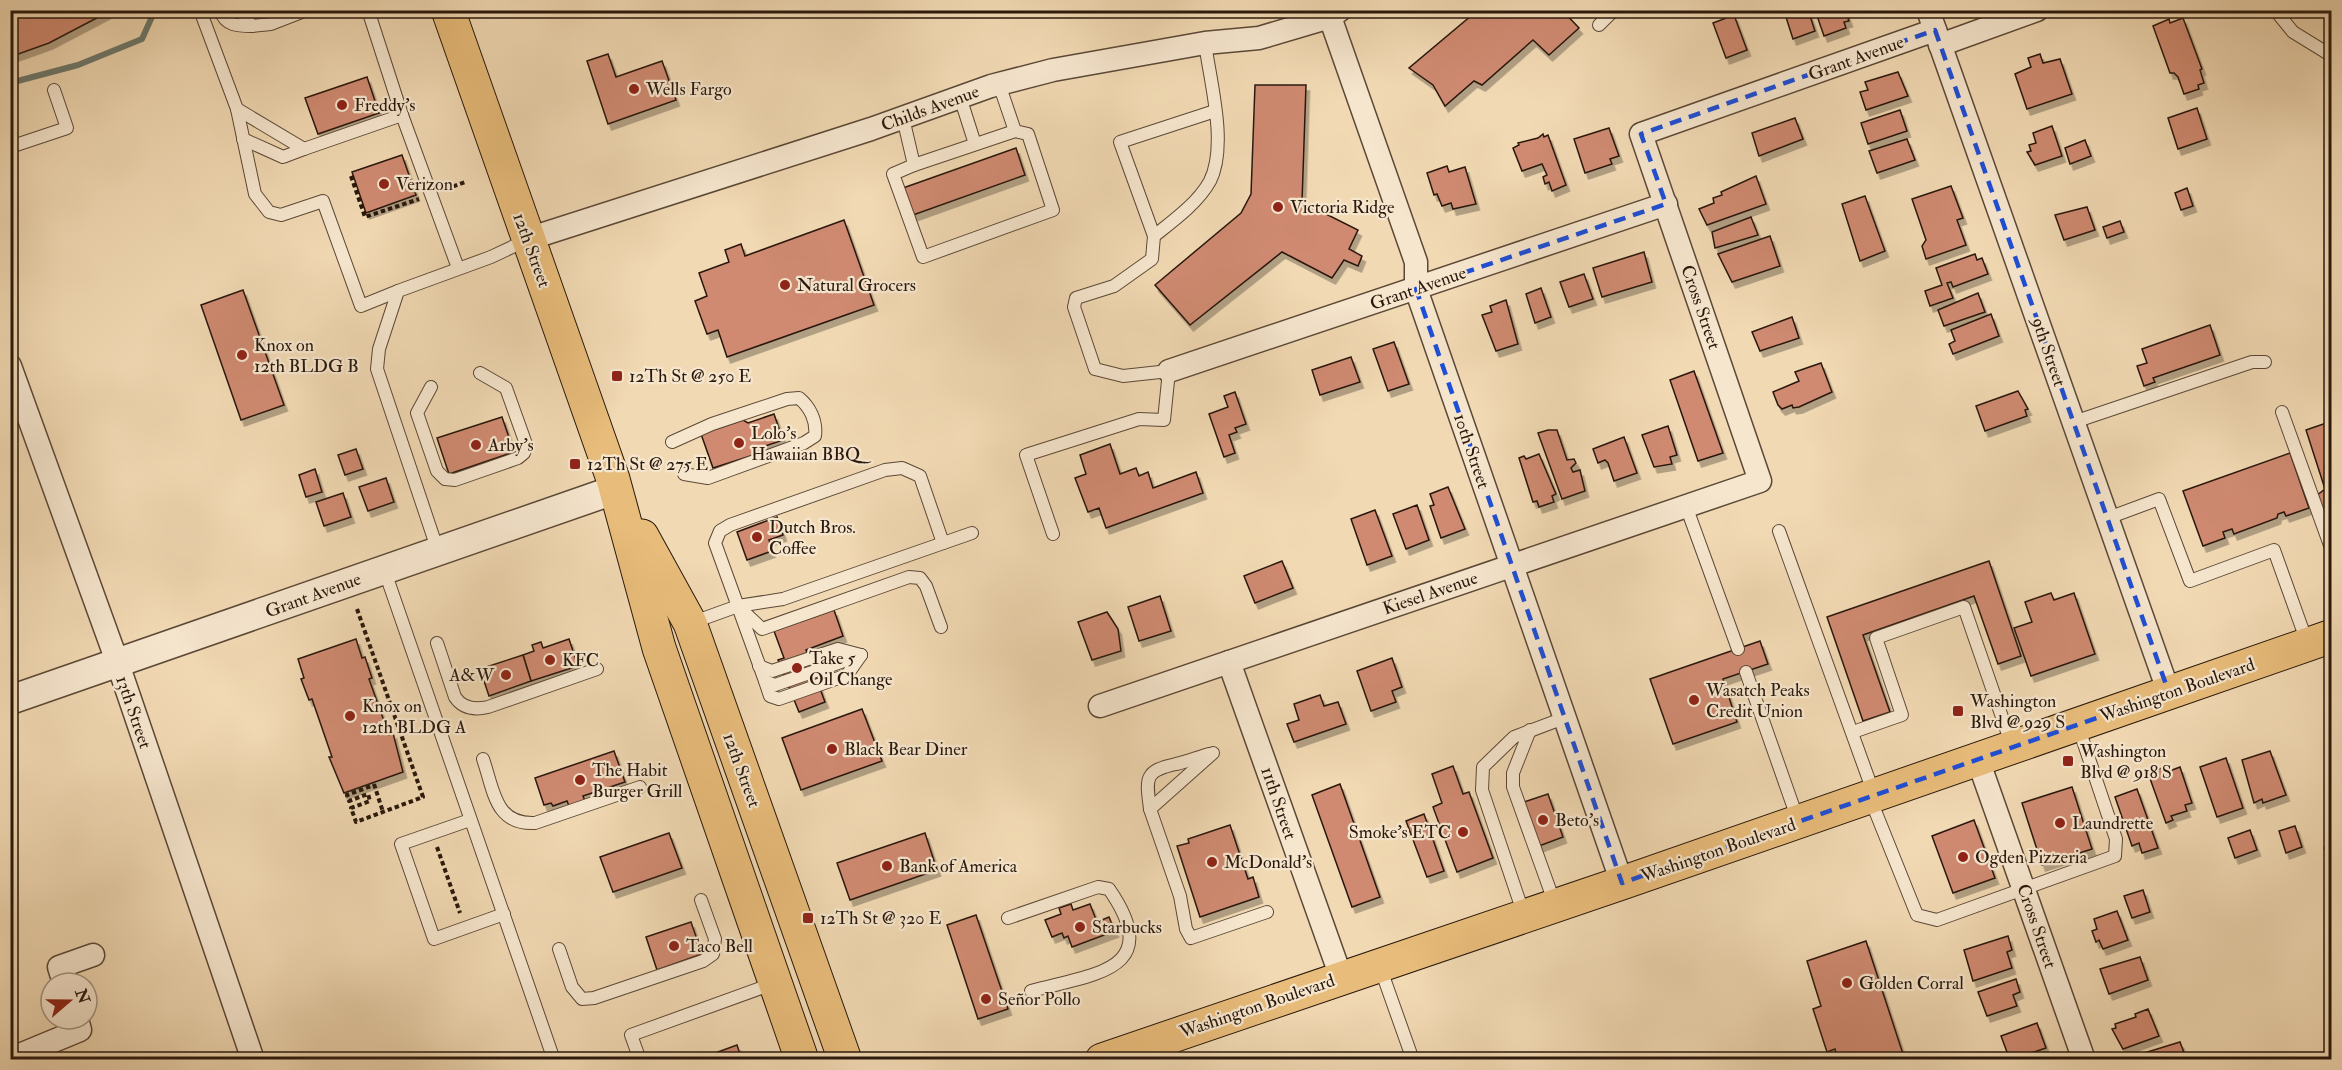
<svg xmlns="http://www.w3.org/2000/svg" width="2342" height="1070" viewBox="0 0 2342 1070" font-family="'IM FELL Double Pica',serif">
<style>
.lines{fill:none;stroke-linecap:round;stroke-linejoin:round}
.stream{stroke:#6d796d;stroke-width:6}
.building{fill:#cf8a71;stroke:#29180c;stroke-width:1.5;filter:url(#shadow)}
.service-casing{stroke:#5b4836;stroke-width:14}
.minor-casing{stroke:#5b4836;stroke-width:25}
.tertiary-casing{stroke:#5b4836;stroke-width:31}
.primary-casing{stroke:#29180c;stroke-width:35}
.path{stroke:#29180c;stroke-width:4;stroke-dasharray:4.5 3;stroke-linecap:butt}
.service{stroke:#f6e6ce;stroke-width:12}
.minor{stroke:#f6e6ce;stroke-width:22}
.tertiary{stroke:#f6e6ce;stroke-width:28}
.primary{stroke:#e8bc7a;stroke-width:33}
.marked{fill:none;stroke:#1d4ed8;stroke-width:4.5;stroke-dasharray:12 8;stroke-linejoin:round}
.poi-dot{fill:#8f2418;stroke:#f6e6ce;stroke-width:2}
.labels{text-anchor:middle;stroke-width:4.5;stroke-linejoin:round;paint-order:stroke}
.street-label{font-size:18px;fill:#29180c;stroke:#f6e6ce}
.poi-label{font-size:18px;fill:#29180c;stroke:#f6e6ce;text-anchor:start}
</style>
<defs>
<filter id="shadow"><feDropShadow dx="3.5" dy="6" stdDeviation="0" flood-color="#0004"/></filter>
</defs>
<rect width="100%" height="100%" fill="#f1d9b3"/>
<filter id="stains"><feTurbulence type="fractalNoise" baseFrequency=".00333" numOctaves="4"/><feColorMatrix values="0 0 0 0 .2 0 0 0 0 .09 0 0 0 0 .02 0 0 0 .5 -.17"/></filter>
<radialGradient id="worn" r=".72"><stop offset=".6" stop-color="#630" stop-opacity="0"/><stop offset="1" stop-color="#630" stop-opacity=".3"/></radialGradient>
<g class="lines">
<!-- stream -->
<polyline class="stream" points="10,83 78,65 142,39 155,10"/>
</g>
<!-- building -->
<g class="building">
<polygon points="10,10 112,10 49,43 10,57"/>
<polygon points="1478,10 1562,10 1579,28 1549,55 1533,40 1482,85 1474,81 1445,106 1433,85 1409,68"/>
<polygon points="1808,10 1815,31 1793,39 1784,11"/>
<polygon points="1815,10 1845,10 1849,21 1844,22 1846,28 1824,36"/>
<polygon points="1734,15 1747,50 1726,58 1713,23"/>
<polygon points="2183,18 2202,69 2200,70 2204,83 2198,85 2199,89 2184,94 2178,77 2174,73 2170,73 2153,26 2169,19 2170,23"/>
<polygon points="608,54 616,77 662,61 676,100 608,124 587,61"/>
<polygon points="2040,54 2043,63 2060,59 2072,94 2027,109 2015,74 2031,67 2028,58"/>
<polygon points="1898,72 1908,96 1866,110 1860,92 1868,90 1865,82"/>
<polygon points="367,77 379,113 318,134 305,98"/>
<polygon points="1255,85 1306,85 1302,202 1358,230 1349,249 1362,256 1358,266 1344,260 1332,278 1282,252 1190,325 1155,285 1241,213 1251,194"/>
<polygon points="2197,108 2207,139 2178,149 2168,118"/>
<polygon points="1900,110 1907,131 1868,144 1861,123"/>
<polygon points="1795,118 1803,139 1759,156 1752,133"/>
<polygon points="2052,126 2062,156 2035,165 2027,152 2031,151 2029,145 2036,143 2033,133"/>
<polygon points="1609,128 1619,156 1610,159 1612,164 1585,173 1574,139"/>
<polygon points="1543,134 1544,137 1548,135 1566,185 1552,191 1549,182 1545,184 1543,177 1547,175 1542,164 1522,171 1513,148 1519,145 1518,143 1538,138"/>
<polygon points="1907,139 1915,160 1877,173 1869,151"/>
<polygon points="2085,140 2091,156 2070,164 2065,148"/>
<polygon points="1016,148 1025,175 913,215 903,188"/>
<polygon points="402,155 416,195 366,213 352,172"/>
<polygon points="1447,166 1449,172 1465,167 1476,204 1453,209 1451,203 1442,206 1437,194 1434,195 1427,173"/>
<polygon points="1756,176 1766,204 1707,225 1699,209 1714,203 1713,198 1722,195 1721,192"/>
<polygon points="1951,186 1963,218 1957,220 1966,245 1926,259 1922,246 1926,240 1912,199"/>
<polygon points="2187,188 2193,206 2181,210 2175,193"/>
<polygon points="1865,196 1885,251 1860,261 1842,204"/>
<polygon points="2087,207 2095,230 2064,240 2055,215"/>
<polygon points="1751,217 1758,235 1715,248 1712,232"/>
<polygon points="844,220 874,305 727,357 718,330 707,334 695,301 707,296 699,273 729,262 725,250 741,244 745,256"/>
<polygon points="2120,221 2124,232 2107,238 2103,227"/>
<polygon points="1770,236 1780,266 1732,282 1718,254"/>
<polygon points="1644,252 1652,282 1602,297 1593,268"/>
<polygon points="1975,254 1977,260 1982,258 1988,274 1953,287 1951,282 1947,283 1953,298 1930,306 1925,291 1942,285 1936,268"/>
<polygon points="1584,274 1593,299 1569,307 1560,282"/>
<polygon points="1541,288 1551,317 1535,323 1526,294"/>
<polygon points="243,290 284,405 241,420 201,305"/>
<polygon points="1978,293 1985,312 1944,326 1938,310"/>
<polygon points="1506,300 1518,344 1496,351 1482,315 1492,312 1490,306"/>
<polygon points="1991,314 1999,336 1953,354 1949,344 1955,341 1951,330"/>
<polygon points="1792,317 1799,338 1760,351 1752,332"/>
<polygon points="2210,325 2220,355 2153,378 2155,382 2144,386 2137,366 2147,363 2142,349"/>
<polygon points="1394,342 1409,384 1388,391 1373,349"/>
<polygon points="1351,357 1360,382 1320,395 1312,370"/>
<polygon points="1821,363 1832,392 1799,407 1793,408 1792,405 1782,409 1778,405 1773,392 1799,381 1795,372"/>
<polygon points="1694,371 1723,453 1698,461 1670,380"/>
<polygon points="2018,391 2028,409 2025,410 2027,416 1985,431 1976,406"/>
<polygon points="1235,392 1246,424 1235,428 1237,432 1229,435 1235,453 1224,457 1209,414 1228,407 1224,396"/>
<polygon points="774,414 783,440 765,446 763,452 713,468 701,434 743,420 748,423"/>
<polygon points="502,417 514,452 449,474 437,438"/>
<polygon points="2332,421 2332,521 2328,523 2316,496 2325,489 2306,430"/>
<polygon points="1668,426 1677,455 1670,457 1672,464 1654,467 1642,435"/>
<polygon points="1548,430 1557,430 1567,460 1574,459 1576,463 1571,468 1573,472 1580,470 1585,491 1562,499 1538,433"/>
<polygon points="1624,437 1637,473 1614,481 1608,463 1605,460 1598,463 1593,449"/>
<polygon points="1110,444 1120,474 1136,468 1139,476 1148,472 1153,488 1196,472 1203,493 1106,528 1099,508 1088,512 1075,478 1086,474 1080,455"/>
<polygon points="356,449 363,469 345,475 338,455"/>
<polygon points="2290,453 2309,508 2286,516 2284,512 2278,514 2277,518 2234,534 2232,529 2223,532 2225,538 2203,546 2183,491"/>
<polygon points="1539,454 1556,494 1552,496 1554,502 1539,507 1537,501 1533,502 1519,458 1524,456 1526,459"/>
<polygon points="315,469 322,492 306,497 299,475"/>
<polygon points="386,478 394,502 368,511 359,487"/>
<polygon points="1448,487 1465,529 1441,538 1430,506 1434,505 1430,494"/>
<polygon points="343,493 351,517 324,526 316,502"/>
<polygon points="1417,505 1429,540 1406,549 1393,514"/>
<polygon points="1375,510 1392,556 1367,565 1351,519"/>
<polygon points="777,517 783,535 769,540 772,551 747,560 737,532"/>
<polygon points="1282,561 1293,588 1255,603 1244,576"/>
<polygon points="1989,561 2021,656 1998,664 1974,596 1863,635 1890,712 1863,721 1827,617"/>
<polygon points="2051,593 2054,600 2074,593 2095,654 2031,676 2014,628 2032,622 2025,602"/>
<polygon points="1160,596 1171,631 1139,641 1128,607"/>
<polygon points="834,610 843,636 806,650 825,702 799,712 778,660 784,658 774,631"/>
<polygon points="1107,612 1118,629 1121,651 1092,660 1078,622"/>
<polygon points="356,639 362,658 365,657 372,678 369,679 389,735 393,733 403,772 344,793 329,757 332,757 312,699 309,700 301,679 304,678 298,659"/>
<polygon points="569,639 578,666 531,681 523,655 534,651 532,645 541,642 543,648"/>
<polygon points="1760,641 1768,664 1723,679 1737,722 1673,744 1650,679"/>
<polygon points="523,655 531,681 489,696 480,669"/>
<polygon points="1392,658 1402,687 1392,691 1396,702 1371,711 1357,671"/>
<polygon points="1320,695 1324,706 1338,702 1346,724 1294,742 1287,724 1299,720 1294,704"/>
<polygon points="862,709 882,761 801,790 782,738"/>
<polygon points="614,751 625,782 583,796 585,801 569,806 567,801 553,806 551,803 544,805 535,778"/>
<polygon points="2270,751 2286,795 2263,803 2262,799 2254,803 2242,760"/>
<polygon points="2226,758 2243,808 2217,817 2200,767"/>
<polygon points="1453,766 1463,794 1469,792 1493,858 1457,872 1433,807 1442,803 1432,774"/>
<polygon points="2165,767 2167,772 2180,767 2192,803 2185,805 2187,811 2171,816 2173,820 2166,823 2148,773"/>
<polygon points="1340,784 1380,897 1352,907 1312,795"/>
<polygon points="2072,787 2092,849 2042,865 2022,803"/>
<polygon points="2137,789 2158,848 2142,853 2139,843 2132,846 2115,797"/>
<polygon points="1548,794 1563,837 1539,846 1524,802"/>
<polygon points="1424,814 1444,871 1427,877 1406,821"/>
<polygon points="1974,820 1995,878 1953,893 1932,836"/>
<polygon points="1230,825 1248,879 1253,877 1259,897 1200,917 1177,846 1189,843 1188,839"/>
<polygon points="2295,826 2302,847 2286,853 2279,831"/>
<polygon points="2250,830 2257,850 2235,858 2228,838"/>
<polygon points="669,833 682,868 613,892 600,857"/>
<polygon points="925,833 937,870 850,900 837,863"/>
<polygon points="2332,845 2332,864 2330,864 2324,848"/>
<polygon points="2143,890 2150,912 2132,918 2124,896"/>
<polygon points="1071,904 1073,910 1090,904 1097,922 1109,917 1115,931 1072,947 1068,936 1064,938 1062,933 1052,937 1045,920 1061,914 1059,908"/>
<polygon points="2117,911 2128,940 2103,949 2099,940 2096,942 2092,931 2097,929 2094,919"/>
<polygon points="976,915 1008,1009 978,1019 947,925"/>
<polygon points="691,922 702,954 657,970 646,937"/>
<polygon points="2008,936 2012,950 2007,952 2012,968 1973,981 1964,950"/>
<polygon points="1866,941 1905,1060 1838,1060 1835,1049 1827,1052 1813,1009 1821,1006 1807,961"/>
<polygon points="2140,957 2148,980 2109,994 2100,969"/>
<polygon points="2016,979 2020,992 2013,995 2017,1006 1987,1016 1978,992"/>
<polygon points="2148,1009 2159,1036 2123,1049 2112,1029 2116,1028 2115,1024 2136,1017 2135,1014"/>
<polygon points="2037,1023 2046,1048 2010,1060 2001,1036"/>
<polygon points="2180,1042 2186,1058 2183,1060 2131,1060 2131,1057"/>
<polygon points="737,1045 742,1060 696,1060"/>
</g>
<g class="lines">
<!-- service casing -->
<g class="service-casing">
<g id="service">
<polyline points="200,10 237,109 255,194 269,212 281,215 323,201 361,306 398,291"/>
<path d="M220 10C225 26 238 26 252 26"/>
<polyline points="239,10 252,26 271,24 307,10"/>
<polyline points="368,10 402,115 458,268"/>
<polyline points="2275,10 2293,32 2332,56"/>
<polyline points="1599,25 1614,10"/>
<polyline points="960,97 975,144"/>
<polyline points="237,109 304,149 402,115"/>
<polyline points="903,118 914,165 893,174 923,257 1053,210 1028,134 1015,131 999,84"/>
<polyline points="243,139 283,157 304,149"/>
<polyline points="10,147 67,128 54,90"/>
<polyline points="914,165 1015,131"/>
<polyline points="1154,236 1120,142 1215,111"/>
<polyline points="431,387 417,413 437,471 445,479 455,480 518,458 524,453 526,444 506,388 480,373"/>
<polyline points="2282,412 2332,551"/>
<polyline points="2074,422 2252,362 2265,362"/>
<path d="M672 442 712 424 787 399 799 398C810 407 817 421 815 436L804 443 708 478 684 474"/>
<polyline points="1686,506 1738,649"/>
<polyline points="2108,518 2159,499 2190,581 2274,550 2307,642"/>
<polyline points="1779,531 1874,794"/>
<path d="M1053 534 1026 455 1139 419 1164 420 1169 371 1123 376 1095 369 1074 307 1076 298 1114 286 1152 259 1154 236C1173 221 1198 203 1210 181 1228 145 1210 81 1205 43"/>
<polyline points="438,551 377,369 379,349 398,291 491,257 527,240"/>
<polyline points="384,569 554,1060"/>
<polyline points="741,609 762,629 909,577 920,578 926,586 941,627"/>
<polyline points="691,623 738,606 783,599 972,533"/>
<path d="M437 643 455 697C463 709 475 710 488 707L597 669"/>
<polyline points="861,655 775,685 765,681 715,543 720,531 730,525 885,470 902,468 920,476 943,543"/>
<polyline points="759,666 772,671 838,649 861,655"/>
<polyline points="1746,672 1798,820"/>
<polyline points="765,681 770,696 779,699 847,675 861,655"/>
<polyline points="1530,730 1513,773 1513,787 1555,904"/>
<polyline points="1853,732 1902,715 1876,638 1964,607 2012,746"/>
<polyline points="1213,753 1150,809 1180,896 1186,929 1191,938 1267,912"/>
<path d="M483 759C494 791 495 825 535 823L640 787"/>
<polyline points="1870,798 1917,915 1937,920 2115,856 2116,839 2078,726"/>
<path d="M1150 809C1146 778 1144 771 1176 764 1187 762 1198 757 1209 754"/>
<polyline points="470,820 401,844 434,939 504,914"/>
<polyline points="1524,915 1482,790 1483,767 1514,737 1564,718"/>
<path d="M1008 918 1098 887 1109 889C1166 971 1093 974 1031 991"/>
<polyline points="559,949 572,987 582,999 594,998 703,961 713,954 715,939 701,900"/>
<polyline points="1380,967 1413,1060"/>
<polyline points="640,1060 631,1035 775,983"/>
</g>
</g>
<!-- minor casing -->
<g class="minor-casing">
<g id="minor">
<polyline points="1928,10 2169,693"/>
<polyline points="1330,17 1416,262 1416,289 1622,883"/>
<polyline points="1940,45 2037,10"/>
<polyline points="528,239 871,129 991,86 1053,70 1205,43 1259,38 1330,17 1340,10"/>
<polyline points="10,366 118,664 253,1060"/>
<polyline points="1169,371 1666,204"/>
<polyline points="1229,662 1341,977"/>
<polyline points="1100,706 1760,481 1641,134 1935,30"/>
<polyline points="1978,760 2084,1060"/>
<polyline points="64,983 59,967 93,955"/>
<polyline points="10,1059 80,1030 77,1019"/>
</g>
</g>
<!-- tertiary casing -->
<g class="tertiary-casing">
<polyline id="tertiary" points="10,700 617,489"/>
</g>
<!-- primary casing -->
<g class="primary-casing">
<g id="primary">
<polyline points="448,10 613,479 659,648 802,1060"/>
<polyline points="642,536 690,623 845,1060"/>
<polyline points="1102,1060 1622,883 2332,636"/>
</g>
</g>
<!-- path -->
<g class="path">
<polyline points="351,176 365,217 419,199"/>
<polyline points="446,189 465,182"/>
<polyline points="357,609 423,797 356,822 351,808 370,801 368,794 349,801 347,795 374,785"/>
<polyline points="374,784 383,812"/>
<polyline points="437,847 460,913"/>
</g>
<!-- service -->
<use href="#service" class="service"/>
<!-- minor -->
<use href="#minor" class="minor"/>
<!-- tertiary -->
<use href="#tertiary" class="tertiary"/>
<!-- primary -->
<use href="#primary" class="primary"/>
</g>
<!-- marked area -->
<path class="marked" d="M1935 30 2169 693 1622 883 1416 289 1666 204 1641 134Z"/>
<!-- markers -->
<g class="poi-dot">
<circle cx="634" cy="89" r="6"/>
<circle cx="342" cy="105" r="6"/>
<circle cx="384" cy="184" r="6"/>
<circle cx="1278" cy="207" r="6"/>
<circle cx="785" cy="285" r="6"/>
<circle cx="242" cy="355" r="6"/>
<rect x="611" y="370" width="12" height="12" rx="3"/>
<circle cx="739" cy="443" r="6"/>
<circle cx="476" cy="445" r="6"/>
<rect x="569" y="458" width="12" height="12" rx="3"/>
<circle cx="757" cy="537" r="6"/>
<circle cx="550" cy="660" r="6"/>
<circle cx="797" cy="668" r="6"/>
<circle cx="506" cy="675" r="6"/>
<circle cx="1694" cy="700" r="6"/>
<rect x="1952" y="705" width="12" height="12" rx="3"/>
<circle cx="350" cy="716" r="6"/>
<circle cx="832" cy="749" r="6"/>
<rect x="2062" y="755" width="12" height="12" rx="3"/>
<circle cx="580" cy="780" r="6"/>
<circle cx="1543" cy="820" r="6"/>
<circle cx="2060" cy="823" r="6"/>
<circle cx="1463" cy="832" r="6"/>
<circle cx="1963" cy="857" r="6"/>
<circle cx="1212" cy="862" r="6"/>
<circle cx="887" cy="866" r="6"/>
<rect x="802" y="912" width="12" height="12" rx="3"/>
<circle cx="1080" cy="927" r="6"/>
<circle cx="674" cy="946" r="6"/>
<circle cx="1847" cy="983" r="6"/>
<circle cx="986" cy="999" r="6"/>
</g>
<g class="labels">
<!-- street labels -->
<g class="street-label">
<text transform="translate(1856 58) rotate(-20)" y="6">Grant Avenue</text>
<text transform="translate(930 108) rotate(-20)" y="6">Childs Avenue</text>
<text transform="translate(532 250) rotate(70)" y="6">12th Street</text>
<text transform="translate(1418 288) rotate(-19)" y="6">Grant Avenue</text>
<text transform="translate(1701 307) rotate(71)" y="6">Cross Street</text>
<text transform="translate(2049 352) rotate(71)" y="6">9th Street</text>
<text transform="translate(1472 451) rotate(71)" y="6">10th Street</text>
<text transform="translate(1430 593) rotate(-19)" y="6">Kiesel Avenue</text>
<text transform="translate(313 595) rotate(-20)" y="6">Grant Avenue</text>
<text transform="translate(2177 690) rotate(-19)" y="6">Washington Boulevard</text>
<text transform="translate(134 712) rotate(71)" y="6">13th Street</text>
<text transform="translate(742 770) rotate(70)" y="6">12th Street</text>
<text transform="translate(1279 803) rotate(71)" y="6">11th Street</text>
<text transform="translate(1718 850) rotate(-19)" y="6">Washington Boulevard</text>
<text transform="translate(2037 926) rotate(71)" y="6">Cross Street</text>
<text transform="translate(1257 1006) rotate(-19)" y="6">Washington Boulevard</text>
</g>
<!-- poi labels -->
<g class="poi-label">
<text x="646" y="95">Wells Fargo</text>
<text x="354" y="111">Freddy's</text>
<text x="396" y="190">Verizon</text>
<text x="1290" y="213">Victoria Ridge</text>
<text x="797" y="291">Natural Grocers</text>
<text x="254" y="351">Knox on<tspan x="254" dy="21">12th BLDG B</tspan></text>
<text x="629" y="382">12Th St @ 250 E</text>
<text x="751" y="439">Lolo's<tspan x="751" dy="21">Hawaiian BBQ</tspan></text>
<text x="488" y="451">Arby's</text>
<text x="587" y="470">12Th St @ 275 E</text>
<text x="769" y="533">Dutch Bros.<tspan x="769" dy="21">Coffee</tspan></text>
<text x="809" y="664">Take 5<tspan x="809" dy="21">Oil Change</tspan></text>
<text x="562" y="666">KFC</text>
<text x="494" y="681" text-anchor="end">A&amp;W</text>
<text x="1706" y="696">Wasatch Peaks<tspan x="1706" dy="21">Credit Union</tspan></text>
<text x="1970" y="707">Washington<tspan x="1970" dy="21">Blvd @ 929 S</tspan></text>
<text x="362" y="712">Knox on<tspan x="362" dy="21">12th BLDG A</tspan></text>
<text x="844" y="755">Black Bear Diner</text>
<text x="2080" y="757">Washington<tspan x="2080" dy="21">Blvd @ 918 S</tspan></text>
<text x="592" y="776">The Habit<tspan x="592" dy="21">Burger Grill</tspan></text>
<text x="1555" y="826">Beto's</text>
<text x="2072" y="829">Laundrette</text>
<text x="1451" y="838" text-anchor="end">Smoke's ETC</text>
<text x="1975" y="863">Ogden Pizzeria</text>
<text x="1224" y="868">McDonald's</text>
<text x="899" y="872">Bank of America</text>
<text x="820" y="924">12Th St @ 320 E</text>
<text x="1092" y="933">Starbucks</text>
<text x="686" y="952">Taco Bell</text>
<text x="1859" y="989">Golden Corral</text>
<text x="998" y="1005">Señor Pollo</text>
</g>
</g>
<!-- margin -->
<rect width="2342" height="1070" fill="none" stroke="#f1d9b3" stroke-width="36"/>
<rect x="12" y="12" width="2318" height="1046" fill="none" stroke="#29180c" stroke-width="3"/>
<rect x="18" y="18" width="2306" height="1034" fill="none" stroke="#29180c" stroke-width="1.5"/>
<!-- north arrow -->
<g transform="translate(69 1001) rotate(70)"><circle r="28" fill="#f6e6ce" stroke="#a49480" stroke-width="1.5"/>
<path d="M0-4.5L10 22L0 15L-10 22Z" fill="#8f2418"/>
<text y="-9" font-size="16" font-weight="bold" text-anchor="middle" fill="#29180c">N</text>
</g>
<rect width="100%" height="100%" filter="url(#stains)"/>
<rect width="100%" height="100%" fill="url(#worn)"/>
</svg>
